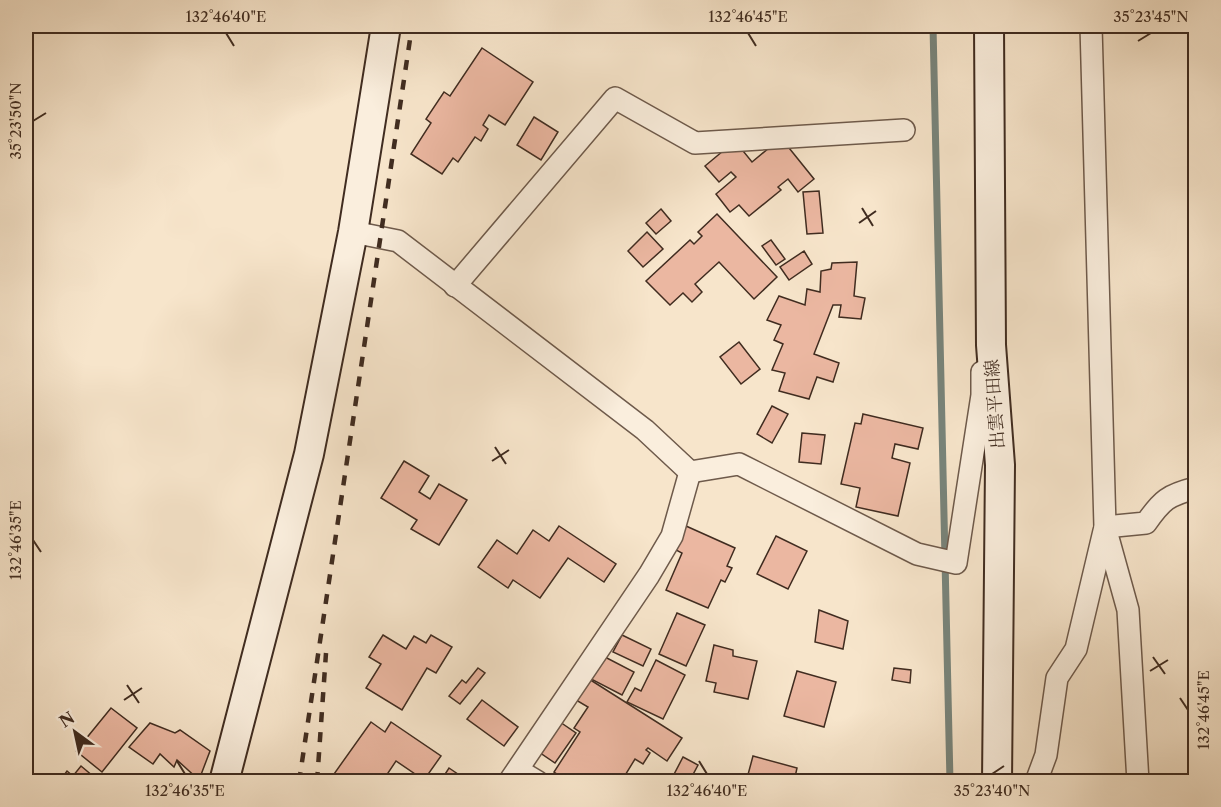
<svg xmlns="http://www.w3.org/2000/svg" width="1221" height="807" viewBox="0 0 1221 807" font-family="'Libre Caslon Text','Noto Serif JP',serif">
<style>
.lines{fill:none;stroke-linecap:round;stroke-linejoin:round}
.stream{stroke:#78847b;stroke-width:7}
.building{fill:#ebb7a1;stroke:#402c20;stroke-width:1.5}
.street-casing{stroke:#6e5a4b;stroke-width:24}
.secondary-casing{stroke:#402c20;stroke-width:32}
.street{stroke:#faeedd;stroke-width:21}
.secondary{stroke:#faeedd;stroke-width:28}
.rail{stroke:#402c20;stroke-width:4.5;stroke-dasharray:10 10;stroke-linecap:butt}
.ticks{fill:none;stroke:#402c20;stroke-width:2}
.labels{text-anchor:middle;stroke-width:4.5;stroke-linejoin:round;paint-order:stroke}
.street-label{font-size:18px;fill:#402c20;stroke:#faeedd}
.neatline{fill:none;stroke:#402c20;stroke-width:2}
.ticks-label{font-size:15px;text-anchor:middle;fill:#402c20}
</style>
<rect width="100%" height="100%" fill="#f7e5cb"/>
<filter id="stains"><feTurbulence type="fractalNoise" baseFrequency=".00333" numOctaves="4"/><feColorMatrix values="0 0 0 0 .2 0 0 0 0 .09 0 0 0 0 .02 0 0 0 .5 -.17"/></filter>
<radialGradient id="worn" r=".72"><stop offset=".6" stop-color="#630" stop-opacity="0"/><stop offset="1" stop-color="#630" stop-opacity=".3"/></radialGradient>
<g class="lines">
<!-- stream -->
<polyline class="stream" points="933,26 950,782"/>
</g>
<!-- building -->
<g class="building">
<polygon points="482,48 533,82 505,125 489,115 483,125 488,129 481,141 475,137 458,162 453,158 442,174 411,154 431,123 426,119 444,92 450,96"/>
<polygon points="534,117 558,132 541,160 517,145"/>
<polygon points="781,138 814,179 798,192 788,179 778,187 781,190 749,216 739,205 730,212 716,194 736,177 731,172 719,182 705,166 735,141 752,162"/>
<polygon points="819,191 823,233 807,234 803,192"/>
<polygon points="661,209 671,221 656,234 646,223"/>
<polygon points="717,214 777,277 754,299 719,262 695,284 702,292 692,302 683,293 670,305 646,281 690,240 694,244 702,236 698,232"/>
<polygon points="647,232 663,249 643,267 628,251"/>
<polygon points="771,240 785,259 776,265 762,246"/>
<polygon points="804,251 812,264 789,280 780,267"/>
<polygon points="857,262 854,296 865,298 861,319 839,317 841,305 833,305 814,354 839,363 833,382 817,377 809,399 779,391 785,373 772,370 783,344 774,340 781,325 767,320 779,296 805,305 807,289 820,292 821,271 831,269 832,263"/>
<polygon points="739,342 760,369 741,384 720,357"/>
<polygon points="772,406 788,414 772,443 757,434"/>
<polygon points="863,414 923,428 918,449 895,444 892,458 910,463 898,516 856,507 860,488 841,484 855,423 861,424"/>
<polygon points="802,433 825,435 821,464 799,462"/>
<polygon points="404,461 429,476 419,492 430,499 439,484 467,500 439,545 411,529 417,520 381,498"/>
<polygon points="559,526 616,564 604,582 568,558 540,598 513,580 508,588 478,567 497,540 517,554 533,530 549,541"/>
<polygon points="686,526 735,548 727,566 732,568 725,582 721,580 708,608 666,590 682,553 676,550"/>
<polygon points="776,536 807,551 788,589 757,574"/>
<polygon points="819,610 848,621 843,649 815,642"/>
<polygon points="677,613 705,625 686,666 659,654"/>
<polygon points="383,635 406,649 414,636 426,643 431,635 452,647 436,673 427,668 402,710 366,688 381,664 369,657"/>
<polygon points="622,635 651,649 643,666 613,652"/>
<polygon points="714,645 733,650 733,656 757,661 748,699 714,692 716,683 706,681"/>
<polygon points="603,656 634,672 622,695 591,679"/>
<polygon points="656,660 685,675 663,719 627,702 635,688 641,691"/>
<polygon points="478,668 485,673 460,704 449,696 462,680 466,683"/>
<polygon points="894,668 911,670 910,683 892,680"/>
<polygon points="797,671 836,682 824,727 784,716"/>
<polygon points="589,679 682,738 667,761 648,748 646,750 650,753 643,764 635,759 621,782 575,782 571,779 569,782 554,772 580,732 574,728 588,707 576,700"/>
<polygon points="482,700 518,727 504,746 467,719"/>
<polygon points="111,708 137,728 102,772 76,751"/>
<polygon points="557,720 576,733 555,763 536,750"/>
<polygon points="371,722 385,732 391,722 441,756 424,780 396,761 382,782 345,782 334,774"/>
<polygon points="150,723 175,733 180,730 210,751 199,780 177,760 174,767 160,754 153,764 129,747"/>
<polygon points="753,756 797,768 794,782 746,782"/>
<polygon points="683,757 698,765 689,782 670,782"/>
<polygon points="81,766 100,782 59,782 67,771 73,776"/>
<polygon points="449,768 468,781 468,782 440,782"/>
</g>
<g class="lines">
<!-- street casing -->
<g class="street-casing">
<g id="street">
<polyline points="1091,26 1105,527 1128,610 1138,782"/>
<polyline points="353,232 398,241 645,430 690,472 739,464 917,554 956,563 982,395 982,372"/>
<polyline points="455,286 615,98 695,143 904,130"/>
<path d="M1105 527 1146 523C1162 500 1168 495 1196 488"/>
<polyline points="518,770 538,782"/>
<polyline points="509,782 649,575 672,536 690,472"/>
<polyline points="1036,782 1046,755 1057,678 1076,649 1104,531"/>
</g>
</g>
<!-- secondary casing -->
<g class="secondary-casing">
<g id="secondary">
<polyline points="989,26 991,345 1000,465 997,782"/>
<polyline points="224,782 309,454 353,232 386,26"/>
</g>
</g>
<!-- street -->
<use href="#street" class="street"/>
<!-- secondary -->
<use href="#secondary" class="secondary"/>
<!-- rail -->
<g class="rail">
<polyline points="299,782 412,26"/>
<polyline points="317,782 326,653"/>
</g>
</g>
<!-- ticks -->
<path class="ticks" d="M226 33 234 46M748 33 756 46M1138 41 1151 33M33 121 46 113M862 208 873 226M859 223 876 211M495 447 506 464M492 461 509 450M33 540 41 552M1153 657 1165 674M1150 671 1168 660M127 685 139 703M1180 698 1188 710M124 700 142 688M177 761 185 774M699 761 707 774M992 774 1004 766"/>
<g class="labels">
<!-- street labels -->
<g class="street-label">
<text transform="translate(995 404) rotate(-94)" y="6">出雲平田線</text>
</g>
</g>
<!-- margin -->
<rect width="1221" height="807" fill="none" stroke="#f7e5cb" stroke-width="66"/>
<!-- north arrow -->
<g transform="translate(75 732) rotate(327)" stroke="#faeedd" stroke-width="4.5" paint-order="stroke">
<path d="M0-4.5L10 22L0 15L-10 22Z" fill="#402c20"/>
<text y="-9" font-size="16" font-weight="bold" text-anchor="middle" fill="#402c20">N</text>
</g>
<rect x="33" y="33" width="1155" height="741" class="neatline"/>
<g class="ticks-label">
<text x="226" y="22">132°46'40"E</text>
<text x="748" y="22">132°46'45"E</text>
<text x="1151" y="22">35°23'45"N</text>
<text transform="translate(16 121) rotate(-90)" y="5">35°23'50"N</text>
<text transform="translate(16 540) rotate(-90)" y="5">132°46'35"E</text>
<text transform="translate(1204 710) rotate(-90)" y="5">132°46'45"E</text>
<text x="185" y="796">132°46'35"E</text>
<text x="707" y="796">132°46'40"E</text>
<text x="992" y="796">35°23'40"N</text>
</g>
<rect width="100%" height="100%" filter="url(#stains)"/>
<rect width="100%" height="100%" fill="url(#worn)"/>
</svg>
